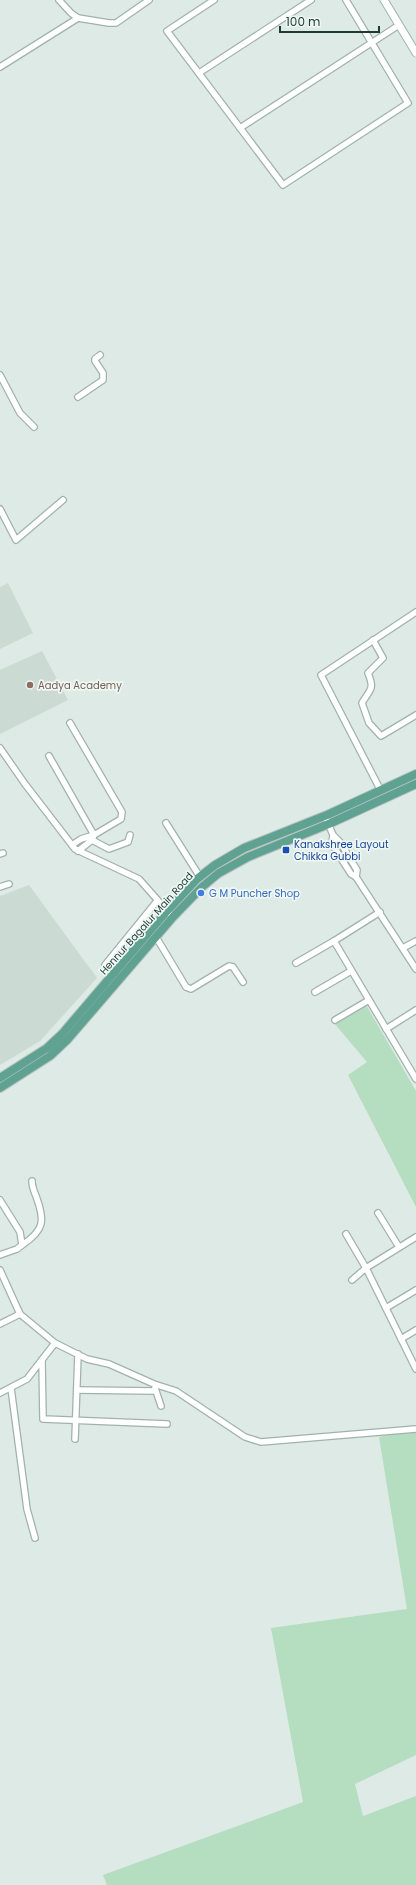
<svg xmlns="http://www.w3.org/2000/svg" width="416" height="1885" viewBox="0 0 416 1885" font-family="Poppins,sans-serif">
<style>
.built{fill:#ccdad4}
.green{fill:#b5ddc0}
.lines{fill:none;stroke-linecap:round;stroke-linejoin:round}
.street-casing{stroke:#a1b2ac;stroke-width:8}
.secondary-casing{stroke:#9cb6ad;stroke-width:9}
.primary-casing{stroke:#bcc4c2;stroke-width:10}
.street{stroke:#fff;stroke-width:5.5}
.secondary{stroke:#fff;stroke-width:7}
.primary{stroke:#60a292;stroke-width:8}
.education-dot{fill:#8d6e63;stroke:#eef7f3;stroke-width:1.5}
.transit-dot{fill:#1a4fb4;stroke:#eef7f3;stroke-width:1.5}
.shop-dot{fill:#3f7fe0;stroke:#eef7f3;stroke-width:1.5}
.labels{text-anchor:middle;stroke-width:3.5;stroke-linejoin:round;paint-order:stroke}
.education-label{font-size:10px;fill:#785e54;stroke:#eef7f3;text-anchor:start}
.transit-label{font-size:10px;fill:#164399;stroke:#eef7f3;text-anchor:start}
.shop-label{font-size:10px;fill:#366cbe;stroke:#eef7f3;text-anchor:start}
.street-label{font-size:10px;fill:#1f3a33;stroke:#eef7f3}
</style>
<rect width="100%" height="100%" fill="#deeae5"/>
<!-- built -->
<g class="built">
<polygon points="8,583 33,633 0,649 0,587"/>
<polygon points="42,651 68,700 0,734 0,670"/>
<polygon points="29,885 97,978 40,1041 0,1065 0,896"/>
</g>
<!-- green -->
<g class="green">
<polygon points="366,1005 416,1091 416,1207 348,1075 367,1062 334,1023"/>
<polygon points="416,1429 416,1755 355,1784 363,1816 416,1796 416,1885 107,1885 103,1875 303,1802 271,1628 407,1609 379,1437"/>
</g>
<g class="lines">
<!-- street casing -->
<g class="street-casing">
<g id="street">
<polyline points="59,0 71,13 78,18 109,23 116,23 149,0"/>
<polyline points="214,0 167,31 283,185 408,103 346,0"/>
<polyline points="0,67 78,18"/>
<polyline points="199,73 311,0"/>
<polyline points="240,128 399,25"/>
<polyline points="0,375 20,413 34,427"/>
<polyline points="78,397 103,380 103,373 95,361 95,359 100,355"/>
<polyline points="0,509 16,540 63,500"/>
<path d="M373 640 383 658 368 673C375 690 370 689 362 703L369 723 381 736 416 715"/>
<polyline points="0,748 25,784 75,849 139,879 169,913"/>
<polyline points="49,756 94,835 121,819 122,812 70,723"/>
<polyline points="381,791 321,675 416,612"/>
<polyline points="325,816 333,835 340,842 357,870 356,877 351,874 332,844 333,835"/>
<polyline points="166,823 200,877"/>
<polyline points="92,840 109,849 128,842 130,835"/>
<polyline points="72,845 81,839 94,835 92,840 78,851"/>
<polyline points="0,854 3,853"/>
<polyline points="356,877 416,969"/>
<polyline points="0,887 9,884"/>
<polyline points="380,912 334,941 416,1079"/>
<polyline points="156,937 186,987 191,989 229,966 233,967 243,982"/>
<polyline points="403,948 416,941"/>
<polyline points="296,963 334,941"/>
<polyline points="105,965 157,901"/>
<polyline points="315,992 351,971"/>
<polyline points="335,1020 369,1000"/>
<polyline points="386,1029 416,1010"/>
<polyline points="0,1200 20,1232 22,1245 17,1249 0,1255"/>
<polyline points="378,1213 399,1247"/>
<polyline points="346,1234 366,1268 416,1369"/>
<path d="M22 1245C45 1230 45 1220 36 1196 34 1191 32 1187 32 1181"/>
<polyline points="0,1270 20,1314 55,1343"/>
<polyline points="352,1280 366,1268 416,1237"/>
<polyline points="386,1308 416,1290"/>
<polyline points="0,1324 20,1314"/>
<polyline points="401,1339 416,1330"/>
<polyline points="42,1360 43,1419 167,1424"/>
<polyline points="11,1388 27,1509 35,1538"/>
<polyline points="155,1388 161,1406"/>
<polyline points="77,1390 155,1391"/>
<polyline points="0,1393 27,1379 55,1343 87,1359 109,1364 154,1384 176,1391 245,1437 261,1442 416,1429"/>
<polyline points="75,1439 78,1354"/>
</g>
</g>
<!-- secondary casing -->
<g class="secondary-casing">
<polyline id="secondary" points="384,0 416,53"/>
</g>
<!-- primary casing -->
<g class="primary-casing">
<g id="primary">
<polyline points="0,1078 47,1048 62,1034 167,911 197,879 215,865 244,848 327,815 416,774"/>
<polyline points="0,1088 50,1056 68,1039 173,917 202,887 219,873 248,857 331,823 416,784"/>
</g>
</g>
<!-- street -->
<use href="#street" class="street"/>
<!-- secondary -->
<use href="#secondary" class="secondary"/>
<!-- primary -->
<use href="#primary" class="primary"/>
</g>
<!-- markers -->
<circle class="education-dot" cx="30" cy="685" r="4"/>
<rect class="transit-dot" x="282" y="846" width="8" height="8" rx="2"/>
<circle class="shop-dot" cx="201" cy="893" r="4"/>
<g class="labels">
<!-- education labels -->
<g class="education-label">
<text x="38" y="689">Aadya Academy</text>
</g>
<!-- transit labels -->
<g class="transit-label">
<text x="294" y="848">Kanakshree Layout<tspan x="294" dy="12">Chikka Gubbi</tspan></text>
</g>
<!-- shop labels -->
<g class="shop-label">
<text x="209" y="897">G M Puncher Shop</text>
</g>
<!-- street labels -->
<g class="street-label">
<text transform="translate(146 923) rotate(-48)" y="4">Hennur Bagalur Main Road</text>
</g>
</g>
<!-- scale -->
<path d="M280 26v6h99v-6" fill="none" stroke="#1f3a33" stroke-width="2"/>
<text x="286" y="26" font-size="12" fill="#1f3a33" stroke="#eef7f3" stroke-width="3" paint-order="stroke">100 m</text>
</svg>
